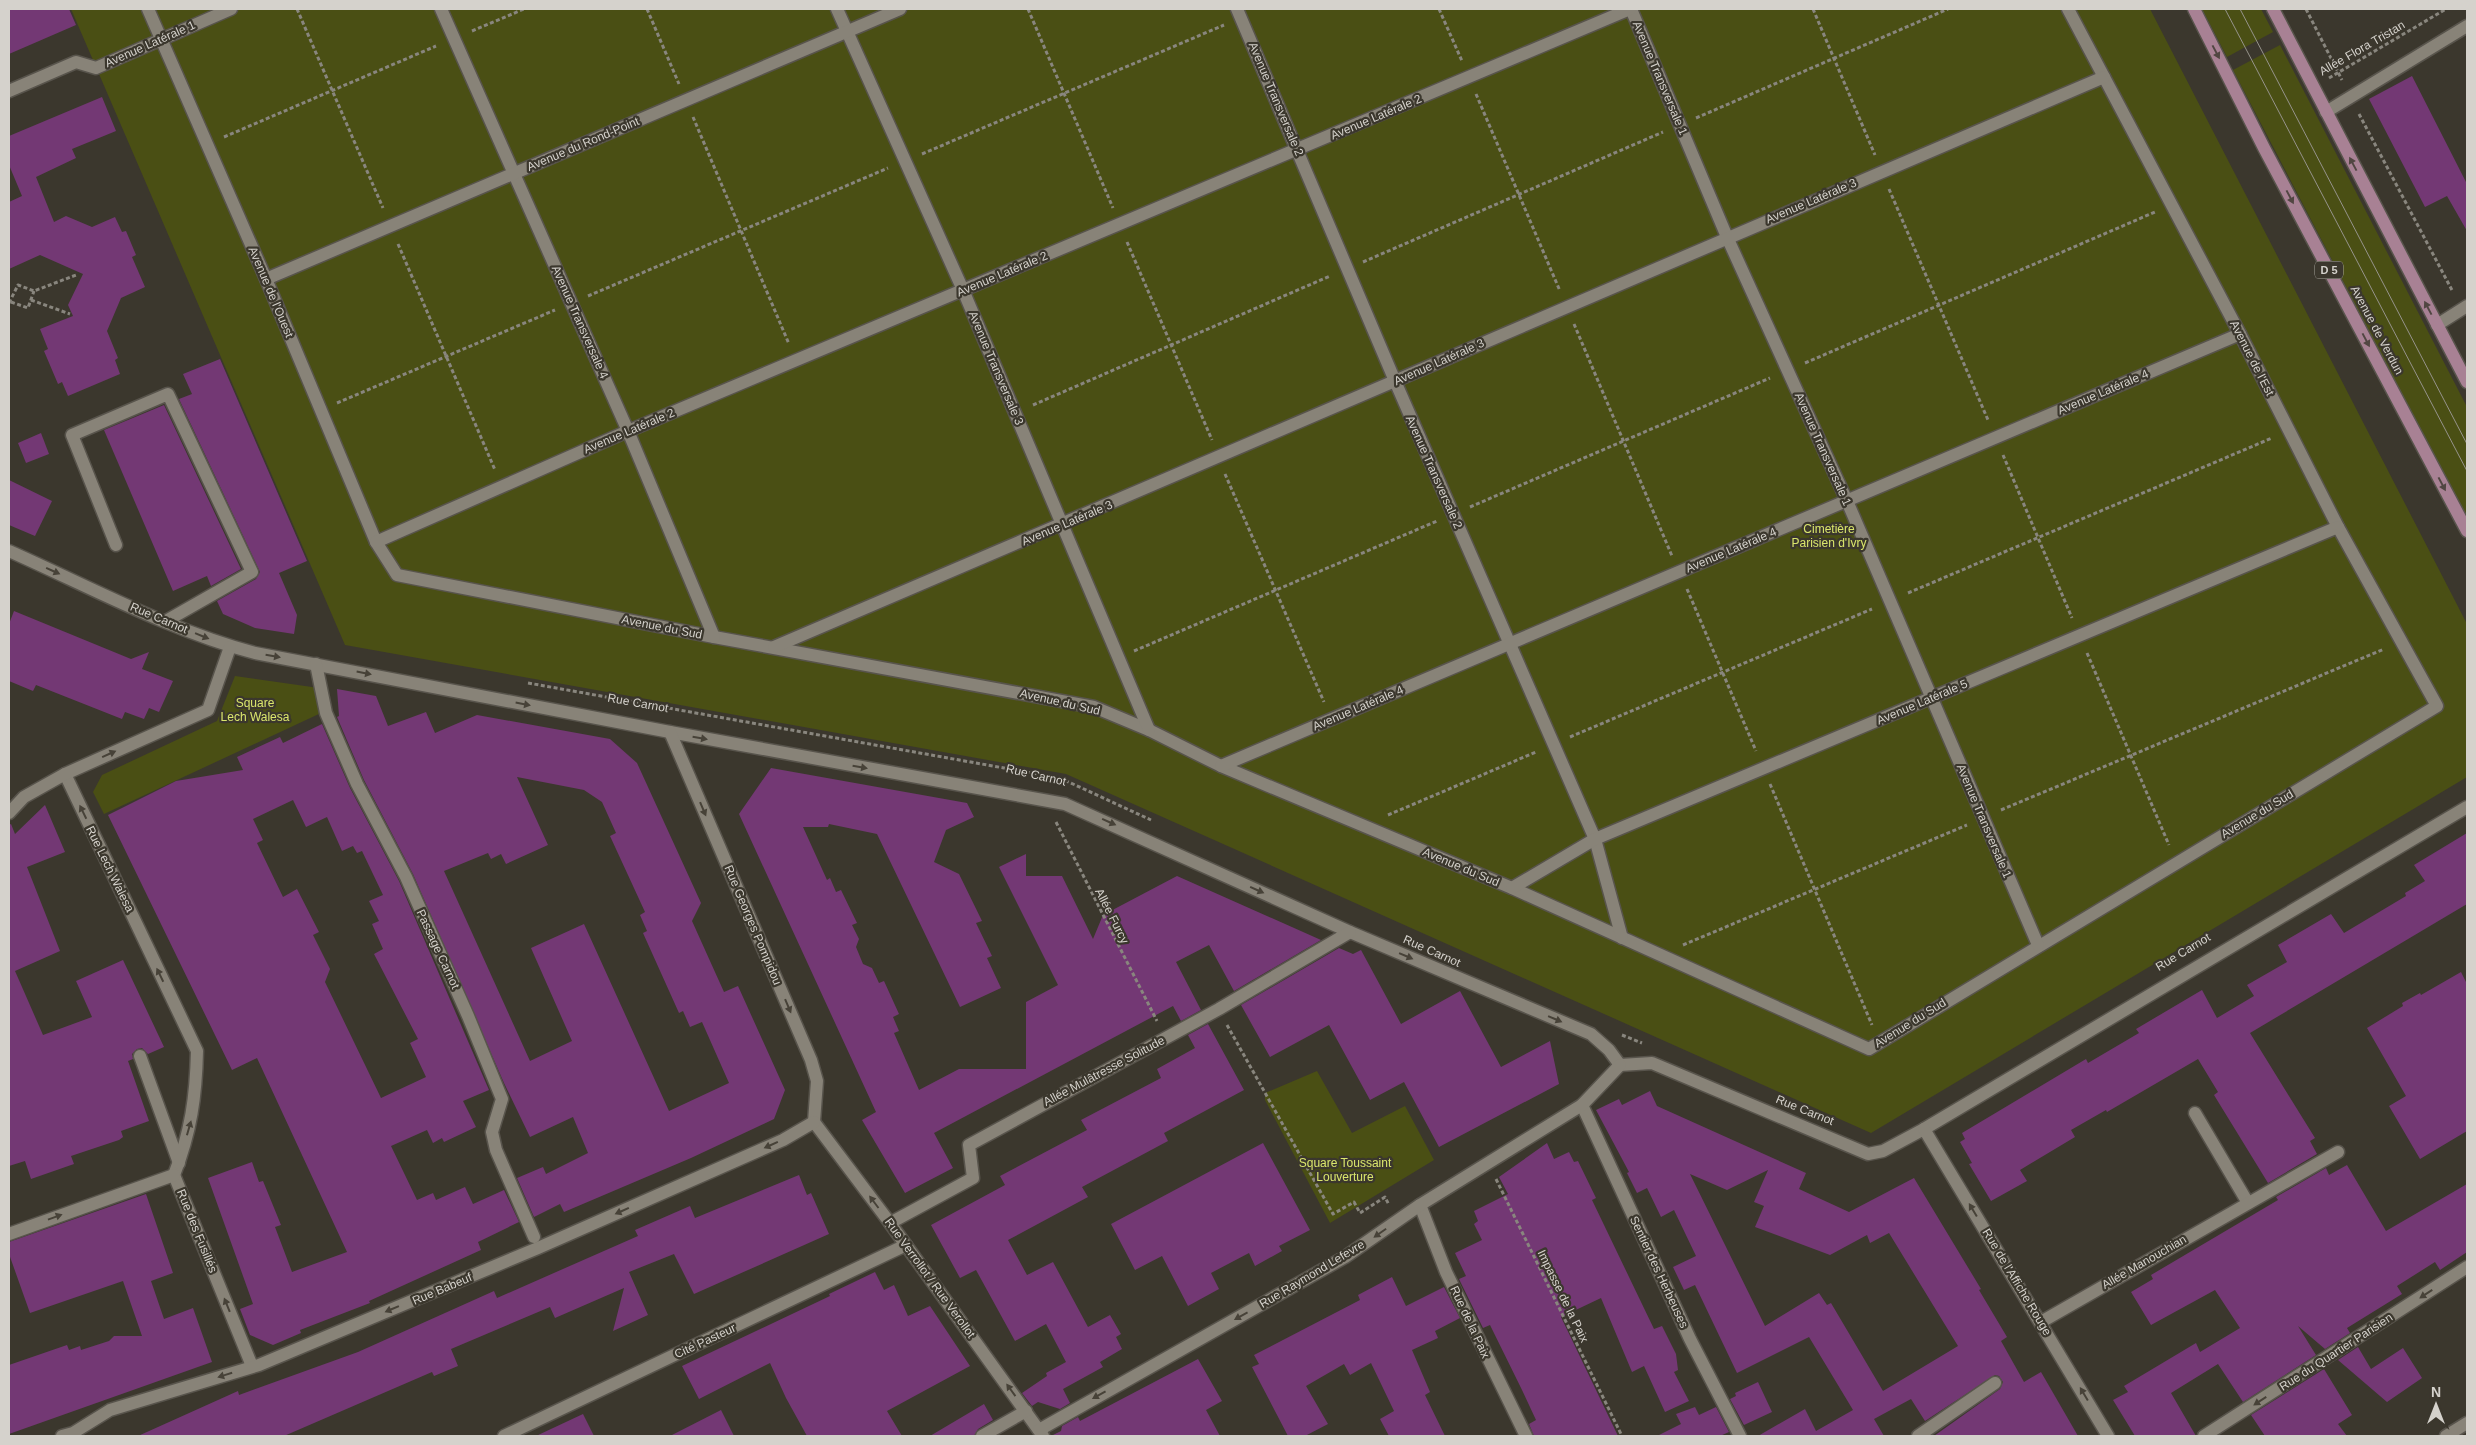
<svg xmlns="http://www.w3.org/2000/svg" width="2476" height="1445" viewBox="0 0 2476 1445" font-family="Helvetica,sans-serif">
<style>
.green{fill:#4a4f14}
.building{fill:#733874;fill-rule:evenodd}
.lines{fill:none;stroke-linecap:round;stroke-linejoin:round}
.minor-casing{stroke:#58544c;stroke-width:15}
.major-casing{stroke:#58544c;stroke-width:15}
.path{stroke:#89867e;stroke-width:3;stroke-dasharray:4 2.5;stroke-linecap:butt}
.minor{stroke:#888378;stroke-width:12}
.major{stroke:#a88194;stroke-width:12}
.tram{stroke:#96938b;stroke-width:1}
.oneway{fill:#514642}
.oneway2{fill:#474238}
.labels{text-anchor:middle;stroke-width:4.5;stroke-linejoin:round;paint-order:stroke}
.shield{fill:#3b372d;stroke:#a7a49c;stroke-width:1}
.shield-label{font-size:11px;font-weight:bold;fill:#d5d2cc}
.street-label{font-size:12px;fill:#d5d2cc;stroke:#3b372d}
.park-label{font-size:12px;fill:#dae66c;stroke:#3b372d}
</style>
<rect width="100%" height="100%" fill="#3b372d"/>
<!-- green -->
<g class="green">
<polygon points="71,9 2150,9 2467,624 2467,777 1871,1133 1066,774 345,645"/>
<polygon points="2202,9 2261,9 2273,32 2227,57"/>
<polygon points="2280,45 2467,407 2467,519 2233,70"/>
<polygon points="235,676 319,688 321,713 104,814 93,792 102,775 217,721"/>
<polygon points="1317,1071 1352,1133 1405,1106 1434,1160 1330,1223 1265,1100 1265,1093"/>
</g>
<!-- building -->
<g class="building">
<polygon points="9,9 69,9 76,25 9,54"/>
<polygon points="2412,76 2467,184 2467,231 2447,196 2425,207 2369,99"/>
<polygon points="102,97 116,131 72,149 76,158 36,177 54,222 66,216 92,227 115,217 122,232 126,231 136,255 132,257 145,287 121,298 107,331 118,358 115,360 120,374 68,396 62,382 58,384 44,351 48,349 40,329 73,316 68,305 83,274 40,255 9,269 9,202 22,196 9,165 9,136"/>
<polygon points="220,359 307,561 279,573 297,615 294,634 255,628 223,614 217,601 256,579 260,572 179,399 192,394 183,374"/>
<polygon points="164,405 241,569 211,586 207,576 173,591 104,430"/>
<polygon points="41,433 49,454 26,463 18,443"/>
<polygon points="9,480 52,501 35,536 9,525"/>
<polygon points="14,611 131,659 149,652 142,669 173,681 159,712 149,708 144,719 125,712 122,719 36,685 33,691 9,681 9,624"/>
<path d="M337 689 376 696 388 726 426 712 435 733 477 715 610 739 637 763 701 903 692 921 710 961 724 992 738 986 785 1090 774 1119 691 1158 564 1212 560 1204 534 1217 517 1178 543 1167 546 1174 588 1153 573 1117 530 1137 504 1083 413 874 364 780 337 717 339 716ZM517 777 584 790 602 802 616 833 610 836 645 912 640 915 647 931 643 933 679 1013 683 1011 690 1027 702 1022 729 1083 669 1111 584 924 531 948 572 1041 530 1061 444 871 488 853 491 859 501 854 506 864 548 845Z"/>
<path d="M322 724 350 788 399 881 489 1090 463 1101 476 1127 444 1142 442 1138 433 1143 427 1130 391 1146 417 1200 433 1193 436 1200 465 1187 473 1204 504 1190 519 1222 478 1242 481 1250 369 1301 370 1303 300 1330 301 1333 273 1345 250 1335 240 1309 253 1304 208 1178 252 1162 259 1182 263 1181 281 1225 275 1227 292 1272 347 1252 257 1058 232 1070 108 815 176 781 243 770 237 757 280 737 283 743ZM293 800 306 827 327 817 342 851 353 846 357 853 362 851 383 895 369 901 379 921 372 924 383 949 374 954 418 1039 410 1043 426 1077 381 1098 325 982 330 969 313 935 319 932 297 889 283 897 257 843 263 840 253 819Z"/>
<polygon points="771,768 967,803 974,817 946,830 934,862 959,874 982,921 976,923 992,956 987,958 1001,988 960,1007 877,834 829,824 828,827 803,827 827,880 830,878 836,892 841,890 857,923 852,925 859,939 856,947 863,964 872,968 879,983 884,981 899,1014 893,1017 899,1031 894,1033 919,1090 959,1069 1026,1069 1026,1002 1058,985 999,867 1026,854 1026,876 1062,876 1093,939 1103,915 1177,876 1321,940 1234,991 1209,945 1176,962 1201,1010 1181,1021 1173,1006 934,1133 953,1168 905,1193 862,1120 876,1112 739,814"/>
<polygon points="45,805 65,852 27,867 60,951 15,971 43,1035 92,1017 76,981 123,960 164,1047 148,1054 142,1048 137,1049 132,1054 133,1059 128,1061 149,1121 121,1131 123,1137 119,1140 71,1156 74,1164 31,1179 25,1161 9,1166 9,825 11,824 15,834"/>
<polygon points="2467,833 2467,904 2250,1033 2315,1138 2310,1141 2317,1154 2268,1183 2214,1095 2218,1092 2198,1059 2107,1112 2106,1110 2071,1130 2075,1137 2020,1170 2027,1181 1991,1201 1969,1164 1972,1163 1960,1142 1965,1139 1962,1133 2086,1059 2088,1063 2139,1033 2136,1029 2202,990 2217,1018 2254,996 2247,985 2287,962 2278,945 2331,914 2344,933 2406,896 2405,893 2425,881 2414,865"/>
<polygon points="1339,948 1353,954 1361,950 1401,1024 1460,991 1501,1067 1550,1041 1559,1084 1439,1147 1404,1082 1370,1100 1329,1025 1270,1057 1241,1005"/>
<polygon points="2461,972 2467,984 2467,1131 2420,1159 2389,1106 2406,1096 2367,1028 2403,1006 2402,1003 2420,993 2421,995"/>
<polygon points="1208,1024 1244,1090 1164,1133 1168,1141 1082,1187 1088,1197 1008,1240 1027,1275 1053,1262 1088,1327 1110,1315 1121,1334 1116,1337 1122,1349 1100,1362 1103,1367 1063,1389 1070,1403 1060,1409 1038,1402 1032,1406 1022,1393 1047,1376 1046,1373 1066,1362 1046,1324 1015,1341 976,1270 960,1278 931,1225 1005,1185 1000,1176 1087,1130 1081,1120 1161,1078 1157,1069 1195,1048 1188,1035"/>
<path d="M1650 1091 1657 1106 1806 1173 1799 1189 1849 1212 1914 1178 1981 1289 1979 1290 2007 1337 2001 1341 2024 1382 2041 1372 2078 1436H1934L2000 1389 2003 1382 1999 1376 1995 1375 1925 1421 1911 1399 1874 1419 1884 1436H1758L1805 1409 1816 1431 1853 1410 1809 1337 1737 1373 1695 1285 1684 1290 1673 1267 1696 1256 1674 1210 1661 1217 1647 1188 1637 1193 1627 1173 1629 1172 1596 1110 1619 1099 1622 1105ZM1768 1170 1754 1202 1764 1206 1755 1227 1830 1255 1867 1235 1870 1243 1889 1233 1958 1346 1883 1391 1831 1303 1827 1305 1819 1293 1765 1326 1690 1174 1727 1190Z"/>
<polygon points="1263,1143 1310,1230 1279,1246 1282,1251 1255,1266 1249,1253 1211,1273 1219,1289 1188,1306 1162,1256 1135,1270 1111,1224"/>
<polygon points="1547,1143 1554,1159 1569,1152 1574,1162 1578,1161 1596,1198 1592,1200 1654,1329 1662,1326 1676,1354 1678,1370 1674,1372 1689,1401 1665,1412 1644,1366 1632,1372 1601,1298 1561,1317 1618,1436 1534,1436 1529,1424 1536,1420 1522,1390 1490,1325 1483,1328 1459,1279 1466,1276 1455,1253 1482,1240 1474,1224 1478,1221 1474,1211 1508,1194 1499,1177"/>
<polygon points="2347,1165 2386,1231 2467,1184 2467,1252 2440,1270 2435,1262 2397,1286 2402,1294 2347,1328 2350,1333 2325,1349 2298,1326 2316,1355 2243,1402 2218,1364 2171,1393 2196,1436 2135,1436 2113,1400 2128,1392 2124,1386 2196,1343 2200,1352 2240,1328 2215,1290 2151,1325 2131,1292 2153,1279 2151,1275 2278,1200 2276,1197 2326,1168 2329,1175"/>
<polygon points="799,1175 807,1195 811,1193 829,1234 694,1294 674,1254 629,1272 648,1315 613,1331 624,1288 555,1318 550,1307 451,1349 458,1366 434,1376 432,1372 284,1436 138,1436 238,1391 239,1395 358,1352 494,1291 497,1298 638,1236 635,1230 690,1206 695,1218"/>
<polygon points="146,1194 173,1273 151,1281 164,1319 193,1308 212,1362 9,1434 9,1365 67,1345 69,1350 80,1346 81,1350 109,1341 114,1336 142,1336 123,1281 30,1313 9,1254 9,1242"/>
<polygon points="875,1272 884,1290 894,1285 908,1316 930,1306 970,1366 887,1411 902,1436 807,1436 786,1398 770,1363 699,1399 682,1366 830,1296 829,1294"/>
<polygon points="1392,1277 1406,1306 1444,1287 1460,1318 1435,1331 1438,1338 1412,1350 1430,1392 1425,1395 1445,1436 1389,1436 1380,1419 1394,1411 1371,1363 1350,1375 1344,1364 1306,1386 1328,1424 1305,1436 1288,1436 1252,1367 1259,1364 1254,1355 1360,1300 1358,1295"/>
<polygon points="2358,1347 2371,1369 2403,1348 2422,1378 2387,1402 2338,1360"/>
<polygon points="1198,1359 1222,1401 1206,1410 1220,1436 1051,1436 1061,1431 1062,1426 1078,1417 1080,1421"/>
<polygon points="2324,1369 2352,1415 2338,1424 2347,1436 2265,1436 2251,1415"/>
<polygon points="1758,1382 1772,1412 1744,1425 1730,1399 1736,1396 1735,1393"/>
<polygon points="984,1404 993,1420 978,1429 974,1436 930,1436"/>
<polygon points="1695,1407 1699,1415 1716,1407 1729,1432 1720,1436 1657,1436 1681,1424 1676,1414"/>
<polygon points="721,1410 734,1436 670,1436"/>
<polygon points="583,1414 594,1436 536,1436"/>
</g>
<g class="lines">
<!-- minor casing -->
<g class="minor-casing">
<g id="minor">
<polyline points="148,9 266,279 376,542 397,575 714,637 1094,707 1149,730 1221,766 1512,888 1869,1049 2437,706 2338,527 2240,334 2068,9"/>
<polyline points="441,9 628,431 714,637"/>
<polyline points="837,9 963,290 1149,730"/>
<polyline points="1237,9 1395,381 1595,839 1622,938"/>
<polyline points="1631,9 1727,237 1847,501 2038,945"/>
<polyline points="9,91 76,62 96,68 231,9"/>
<polyline points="2326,112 2467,26"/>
<polyline points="266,279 900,9"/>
<polyline points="2437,325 2467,306"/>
<polyline points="376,542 628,431 1630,9"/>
<polyline points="116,545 72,435 168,394 252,572 166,621"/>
<path d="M9 551C88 586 171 631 255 653L670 732 1065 804 1350 932 1591 1034 1609 1050 1620 1065"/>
<path d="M774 647C1218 459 1660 265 2104 77"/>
<polyline points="316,664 326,713 357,784 406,877 468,1016 502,1099 492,1132 496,1150 534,1237"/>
<polyline points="670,732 811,1060 817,1081 814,1122"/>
<polyline points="1221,766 2240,334"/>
<path d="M65 774 197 1051C196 1096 191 1132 174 1175"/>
<polyline points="9,813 24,797 65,774 208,710 230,647"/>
<polyline points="1512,888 1595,839 2338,527"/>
<polyline points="140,1056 179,1163"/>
<polyline points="1620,1065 1652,1063 1868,1154 1883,1151 1924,1129 2467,807"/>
<polyline points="1582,1105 1690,1339 1740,1436"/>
<polyline points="2195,1113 2248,1203"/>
<polyline points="814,1122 890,1223 1043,1436"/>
<polyline points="1924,1129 2108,1436"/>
<polyline points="174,1175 252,1366"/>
<polyline points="1420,1205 1446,1272 1526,1436"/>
<polyline points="890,1223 973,1178 969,1145 1219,1009 1350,932"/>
<polyline points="9,1234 174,1175"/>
<polyline points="2041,1322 2338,1152"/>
<polyline points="1039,1430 1345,1257 1420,1205 1582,1105 1620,1065"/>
<polyline points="62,1436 73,1433 110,1410 259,1365 538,1248 783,1140 814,1122"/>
<polyline points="504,1436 906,1245"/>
<polyline points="982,1436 1026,1411"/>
<polyline points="1918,1436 1995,1383"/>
<polyline points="2204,1436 2467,1267"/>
<polyline points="2446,1436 2467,1423"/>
</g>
</g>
<!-- major casing -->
<g class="major-casing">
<g id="major">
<polyline points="2194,9 2264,148 2467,531"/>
<polyline points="2273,9 2467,382"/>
</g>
</g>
<!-- path -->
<g class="path">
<polyline points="297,9 383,208"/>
<polyline points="647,9 679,84"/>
<polyline points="1028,9 1113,208"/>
<polyline points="1439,9 1462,61"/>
<polyline points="1813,9 1875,155"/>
<polyline points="2306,9 2342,80"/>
<polyline points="472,31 524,9"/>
<polyline points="2329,78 2446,9"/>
<polyline points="1476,94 1560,291"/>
<polyline points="2359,114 2453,292"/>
<polyline points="693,117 789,344"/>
<polyline points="1696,118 1948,9"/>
<polyline points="224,137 436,46"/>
<polyline points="922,154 1224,25"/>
<polyline points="1889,189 1988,420"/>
<polyline points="1127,242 1212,440"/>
<polyline points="398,244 495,470"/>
<polyline points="1363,262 1663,132"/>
<polyline points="588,296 888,168"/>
<polyline points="31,300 70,314"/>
<polyline points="11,302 28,308 34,291"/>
<polyline points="9,303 18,285 34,291 76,275"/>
<polyline points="1574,324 1672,556"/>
<polyline points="1805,363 2155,212"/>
<polyline points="337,403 555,310"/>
<polyline points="1033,405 1330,276"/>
<polyline points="2003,455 2072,618"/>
<polyline points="1225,474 1324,702"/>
<polyline points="1470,507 1770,378"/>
<polyline points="1687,589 1756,751"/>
<polyline points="1908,593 2272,438"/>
<polyline points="1134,651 1437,521"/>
<polyline points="2087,653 2169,845"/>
<polyline points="528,683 1060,778 1151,820"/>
<polyline points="1570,737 1872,609"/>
<polyline points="1770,784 1872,1025"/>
<polyline points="2001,810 2384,649"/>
<polyline points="1388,815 1536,752"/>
<polyline points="1056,822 1157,1021"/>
<polyline points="1683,945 1967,825"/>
<polyline points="1227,1025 1333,1214 1354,1202 1360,1213 1385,1197 1389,1205"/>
<polyline points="1622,1035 1642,1043"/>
<polyline points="1496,1179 1622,1436"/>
</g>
<!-- minor -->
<use href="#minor" class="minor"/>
<!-- major -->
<use href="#major" class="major"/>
<!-- tram -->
<g class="tram">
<polyline points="2225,9 2467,471"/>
<polyline points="2240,9 2467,444"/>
</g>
</g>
<!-- one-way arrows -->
<defs><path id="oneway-solid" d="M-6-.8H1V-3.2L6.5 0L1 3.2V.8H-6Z" transform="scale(1.25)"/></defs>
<g class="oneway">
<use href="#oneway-solid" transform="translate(2216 52) rotate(62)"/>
<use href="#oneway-solid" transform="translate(2353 164) rotate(-118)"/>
<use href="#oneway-solid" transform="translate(2290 197) rotate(62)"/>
<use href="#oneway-solid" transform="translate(2428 308) rotate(-118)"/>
<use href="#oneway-solid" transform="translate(2366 340) rotate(62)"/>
<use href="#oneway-solid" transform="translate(2442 484) rotate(62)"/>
</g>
<g class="oneway2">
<use href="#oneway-solid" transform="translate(53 571) rotate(24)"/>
<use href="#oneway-solid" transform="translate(202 636) rotate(22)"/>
<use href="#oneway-solid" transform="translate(273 656) rotate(10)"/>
<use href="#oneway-solid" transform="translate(364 673) rotate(11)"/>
<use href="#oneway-solid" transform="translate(523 704) rotate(11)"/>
<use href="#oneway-solid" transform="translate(700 738) rotate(10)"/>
<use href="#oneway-solid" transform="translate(109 754) rotate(-24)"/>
<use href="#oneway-solid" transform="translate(860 767) rotate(10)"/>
<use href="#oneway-solid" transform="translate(703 809) rotate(67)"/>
<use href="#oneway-solid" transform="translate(83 812) rotate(-116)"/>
<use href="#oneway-solid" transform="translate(1109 822) rotate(24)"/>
<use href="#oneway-solid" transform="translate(1257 890) rotate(24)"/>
<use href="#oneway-solid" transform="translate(1406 956) rotate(23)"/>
<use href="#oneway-solid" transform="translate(160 975) rotate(-116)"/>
<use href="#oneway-solid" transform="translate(788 1006) rotate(67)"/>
<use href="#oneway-solid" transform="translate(1555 1019) rotate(23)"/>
<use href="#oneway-solid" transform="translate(189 1128) rotate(-74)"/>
<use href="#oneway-solid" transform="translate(771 1145) rotate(156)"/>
<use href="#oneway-solid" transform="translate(874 1202) rotate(-127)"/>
<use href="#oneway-solid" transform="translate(1973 1210) rotate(-121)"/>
<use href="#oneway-solid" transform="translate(622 1211) rotate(156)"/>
<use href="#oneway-solid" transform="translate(55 1217) rotate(-20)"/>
<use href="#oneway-solid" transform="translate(1380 1233) rotate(145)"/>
<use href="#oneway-solid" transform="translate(2426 1294) rotate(147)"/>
<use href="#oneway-solid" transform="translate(227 1305) rotate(-112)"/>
<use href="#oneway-solid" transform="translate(392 1309) rotate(157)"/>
<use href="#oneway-solid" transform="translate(1241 1316) rotate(151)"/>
<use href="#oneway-solid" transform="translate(225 1375) rotate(163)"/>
<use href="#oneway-solid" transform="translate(1011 1390) rotate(-126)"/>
<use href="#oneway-solid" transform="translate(2084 1394) rotate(-121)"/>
<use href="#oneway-solid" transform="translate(1099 1395) rotate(151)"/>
<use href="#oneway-solid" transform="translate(2260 1401) rotate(147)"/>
</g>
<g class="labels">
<!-- shield labels -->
<rect class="shield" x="2315" y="261.5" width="28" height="17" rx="4"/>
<g class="shield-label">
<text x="2329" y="274">D 5</text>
</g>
<!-- street labels -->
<g class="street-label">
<text transform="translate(150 44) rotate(-24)" y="4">Avenue Latérale 1</text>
<text transform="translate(2362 48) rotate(-30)" y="4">Allée Flora Tristan</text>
<text transform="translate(1660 78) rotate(67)" y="4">Avenue Transversale 1</text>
<text transform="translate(1276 99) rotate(67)" y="4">Avenue Transversale 2</text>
<text transform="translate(1376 117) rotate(-23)" y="4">Avenue Latérale 2</text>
<text transform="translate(583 144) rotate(-23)" y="4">Avenue du Rond-Point</text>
<text transform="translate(1811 201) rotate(-23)" y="4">Avenue Latérale 3</text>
<text transform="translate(1002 274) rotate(-23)" y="4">Avenue Latérale 2</text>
<text transform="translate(271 292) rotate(67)" y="4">Avenue de l'Ouest</text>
<text transform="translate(580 322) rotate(66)" y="4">Avenue Transversale 4</text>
<text transform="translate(2377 330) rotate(62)" y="4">Avenue de Verdun</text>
<text transform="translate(2252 358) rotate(63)" y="4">Avenue de l'Est</text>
<text transform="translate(1439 362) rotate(-24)" y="4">Avenue Latérale 3</text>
<text transform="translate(996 368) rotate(67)" y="4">Avenue Transversale 3</text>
<text transform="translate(2103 392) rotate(-23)" y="4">Avenue Latérale 4</text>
<text transform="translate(629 431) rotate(-23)" y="4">Avenue Latérale 2</text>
<text transform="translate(1823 449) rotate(66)" y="4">Avenue Transversale 1</text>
<text transform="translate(1434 472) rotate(66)" y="4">Avenue Transversale 2</text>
<text transform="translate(1067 523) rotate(-23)" y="4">Avenue Latérale 3</text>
<text transform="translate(1731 550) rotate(-23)" y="4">Avenue Latérale 4</text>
<text transform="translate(159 618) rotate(23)" y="4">Rue Carnot</text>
<text transform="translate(662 627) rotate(11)" y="4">Avenue du Sud</text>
<text transform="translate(1060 702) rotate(13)" y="4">Avenue du Sud</text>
<text transform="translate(1922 702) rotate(-23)" y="4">Avenue Latérale 5</text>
<text transform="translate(638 703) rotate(10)" y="4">Rue Carnot</text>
<text transform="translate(1358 708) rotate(-23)" y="4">Avenue Latérale 4</text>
<text transform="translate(1036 775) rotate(13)" y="4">Rue Carnot</text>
<text transform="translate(2257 814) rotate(-31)" y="4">Avenue du Sud</text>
<text transform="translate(1984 821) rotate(67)" y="4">Avenue Transversale 1</text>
<text transform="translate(1461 867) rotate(23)" y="4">Avenue du Sud</text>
<text transform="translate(110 869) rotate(64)" y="4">Rue Lech Walesa</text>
<text transform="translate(1112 916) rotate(63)" y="4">Allée Furcy</text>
<text transform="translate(753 925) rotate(67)" y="4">Rue Georges Pompidou</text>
<text transform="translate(438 949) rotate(65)" y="4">Passage Carnot</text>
<text transform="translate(1432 951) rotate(24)" y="4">Rue Carnot</text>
<text transform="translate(2183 952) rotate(-31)" y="4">Rue Carnot</text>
<text transform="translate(1910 1023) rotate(-32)" y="4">Avenue du Sud</text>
<text transform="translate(1104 1071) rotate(-28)" y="4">Allée Mulâtresse Solitude</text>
<text transform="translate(1805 1110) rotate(22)" y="4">Rue Carnot</text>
<text transform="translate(197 1231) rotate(68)" y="4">Rue des Fusillés</text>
<text transform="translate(2144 1262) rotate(-30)" y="4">Allée Manouchian</text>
<text transform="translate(1659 1272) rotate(65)" y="4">Sentier des Herbeuses</text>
<text transform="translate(1312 1274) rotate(-31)" y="4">Rue Raymond Lefevre</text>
<text transform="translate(930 1278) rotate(54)" y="4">Rue Verrollot / Rue Verollot</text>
<text transform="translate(2017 1282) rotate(59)" y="4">Rue de l'Affiche Rouge</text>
<text transform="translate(442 1289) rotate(-23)" y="4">Rue Babeuf</text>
<text transform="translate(1563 1296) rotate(64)" y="4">Impasse de la Paix</text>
<text transform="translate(1470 1322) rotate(65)" y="4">Rue de la Paix</text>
<text transform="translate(705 1341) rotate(-25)" y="4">Cité Pasteur</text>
<text transform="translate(2336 1352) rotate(-33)" y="4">Rue du Quartier Parisien</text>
</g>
<!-- park labels -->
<g class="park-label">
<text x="1829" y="533">Cimetière<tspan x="1829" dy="14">Parisien d'Ivry</tspan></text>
<text x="255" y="707">Square<tspan x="255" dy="14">Lech Walesa</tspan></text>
<text x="1345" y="1167">Square Toussaint<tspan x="1345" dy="14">Louverture</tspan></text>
</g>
</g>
<!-- border -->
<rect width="2476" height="1445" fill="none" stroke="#d5d2cc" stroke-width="20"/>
<!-- north arrow -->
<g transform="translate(2436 1405)" stroke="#3b372d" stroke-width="4" paint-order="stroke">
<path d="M0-4L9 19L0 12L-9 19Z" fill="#d5d2cc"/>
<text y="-8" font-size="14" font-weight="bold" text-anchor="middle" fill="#d5d2cc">N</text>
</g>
</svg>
